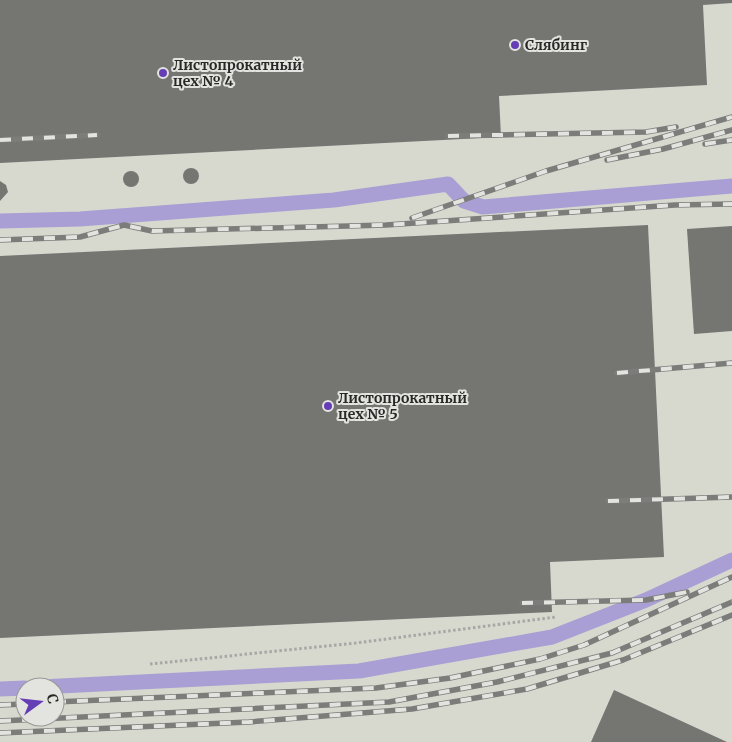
<svg xmlns="http://www.w3.org/2000/svg" width="732" height="742" viewBox="0 0 732 742" font-family="Merriweather,serif">
<style>
.built{fill:#d7d9cf;fill-rule:evenodd}
.building{fill:#757572}
.lines{fill:none;stroke-linecap:round;stroke-linejoin:round}
.path{stroke:#a7a8a5;stroke-width:3;stroke-dasharray:2.5 2.5;stroke-linecap:butt}
.minor{stroke:#a99fd4;stroke-width:15}
.rail-casing{stroke:#7c7d7a;stroke-width:5.5}
.rail{stroke:#e3e4e0;stroke-width:4;stroke-dasharray:11;stroke-linecap:butt}
.poi-dot{fill:#653eb6;stroke:#e3e4e0;stroke-width:2}
.labels{text-anchor:middle;stroke-width:4;stroke-linejoin:round;paint-order:stroke}
.poi-label{font-size:14px;font-weight:bold;fill:#282927;stroke:#e3e4e0;text-anchor:start}
</style>
<rect width="100%" height="100%" fill="#e3e4e0"/>
<!-- built -->
<path class="built" d="M0 0H732V742H0ZM25 687H55V717H25Z"/>
<!-- building -->
<g class="building">
<polygon points="0,0 732,0 732,3 703,5 707,85 499,96 501,137 0,163"/>
<circle cx="191" cy="176" r="8"/>
<circle cx="131" cy="179" r="8"/>
<polygon points="0,181 6,185 8,192 0,201"/>
<polygon points="648,225 664,557 550,562 552,612 0,638 0,256"/>
<polygon points="732,226 732,331 694,334 687,229"/>
<polygon points="614,690 727,742 591,742"/>
</g>
<g class="lines">
<!-- path -->
<polyline class="path" points="150,664 356,643 556,617"/>
<!-- minor -->
<g class="minor">
<polyline points="0,221 80,219 334,200 448,184 464,201 483,207 732,186"/>
<polyline points="40,687 359,671 552,637 646,600 732,560"/>
<polyline points="0,689 25,688"/>
</g>
<!-- rail casing -->
<g class="rail-casing">
<g id="rail">
<polyline points="448,136 646,132 676,127"/>
<polyline points="0,140 97,135"/>
<polyline points="705,144 732,140"/>
<polyline points="607,160 663,149 732,130"/>
<polyline points="412,218 546,171 732,117"/>
<polyline points="0,240 80,237 124,225 152,231 386,225 675,205 732,204"/>
<polyline points="617,373 732,363"/>
<polyline points="608,501 732,497"/>
<polyline points="522,603 646,600 687,592"/>
<polyline points="55,702 376,688 450,678 540,659 584,645 732,577"/>
<polyline points="0,705 25,704"/>
<polyline points="0,721 389,702 497,682 612,653 732,602"/>
<polyline points="0,733 249,722 412,709 527,689 623,660 732,615"/>
</g>
</g>
<!-- rail -->
<use href="#rail" class="rail"/>
</g>
<!-- markers -->
<g class="poi-dot">
<circle cx="515" cy="45" r="5"/>
<circle cx="163" cy="73" r="5"/>
<circle cx="328" cy="406" r="5"/>
</g>
<g class="labels">
<!-- poi labels -->
<g class="poi-label">
<text x="525" y="50">Слябинг</text>
<text x="173" y="70">Листопрокатный<tspan x="173" dy="16">цех № 4</tspan></text>
<text x="338" y="403">Листопрокатный<tspan x="338" dy="16">цех № 5</tspan></text>
</g>
</g>
<!-- north arrow -->
<g transform="translate(40 702) rotate(75)"><circle r="24" fill="#e3e4e0" stroke="#989996"/>
<path d="M0-4L9 19L0 12L-9 19Z" fill="#653eb6"/>
<text y="-8" font-size="14" font-weight="bold" text-anchor="middle" fill="#282927">С</text>
</g>
</svg>
